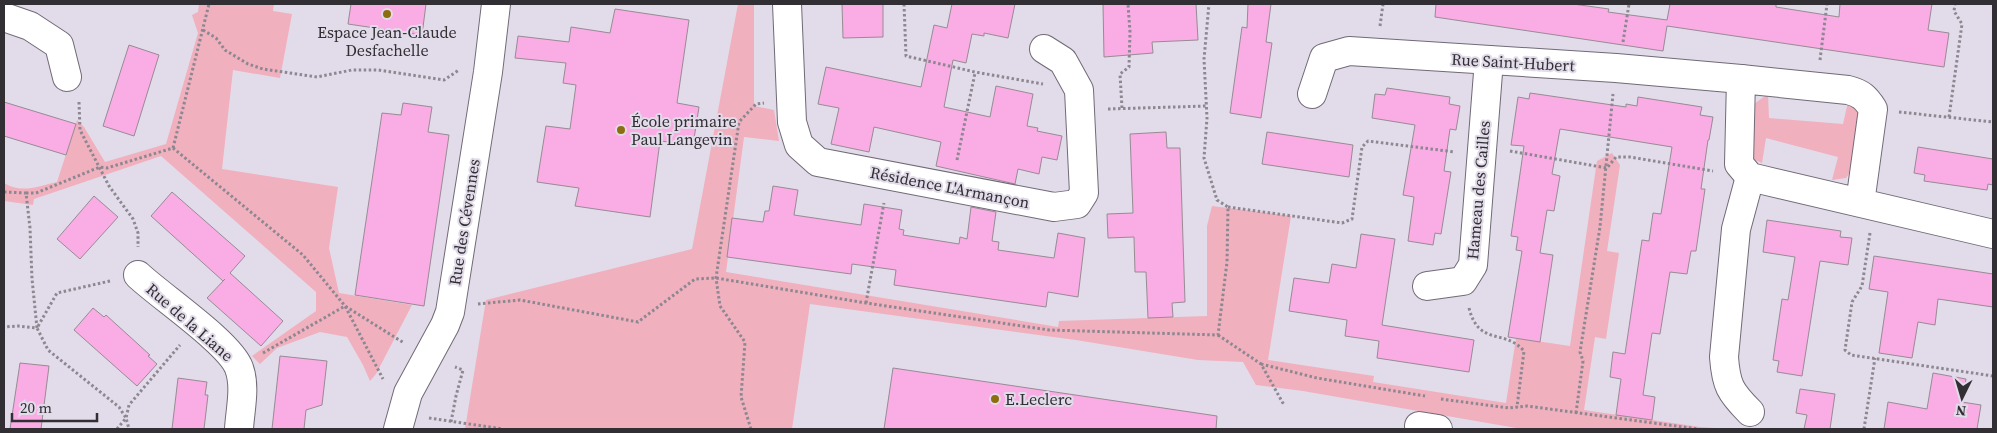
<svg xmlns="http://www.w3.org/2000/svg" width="1997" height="433" viewBox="0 0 1997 433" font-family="'Source Serif 4',serif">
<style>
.green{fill:#f0b0be}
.building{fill:#faace5;stroke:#988b94}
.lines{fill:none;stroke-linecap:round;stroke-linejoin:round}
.minor-casing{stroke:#716a76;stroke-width:30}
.path{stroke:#8c8791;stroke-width:3;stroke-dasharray:2.5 2.5;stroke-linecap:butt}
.minor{stroke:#fff;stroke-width:28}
.poi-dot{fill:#8c6d0f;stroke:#e2dbe9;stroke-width:2}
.labels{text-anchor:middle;stroke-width:4;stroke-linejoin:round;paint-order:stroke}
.poi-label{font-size:16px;fill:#312f34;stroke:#e2dbe9;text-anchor:start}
.street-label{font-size:16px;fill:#312f34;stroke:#e2dbe9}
</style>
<rect width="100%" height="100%" fill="#e2dbe9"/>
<!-- green -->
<g class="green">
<path d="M199 4H274L273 11 292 14 280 78 233 70 222 169 338 187 329 248 339 293 412 305 376 374 370 381 363 365 347 337 320 332 277 348 260 364 252 356 316 311V292L161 156 34 199 33 205 4 201V183C21 194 39 186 57 182L77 120 84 127 105 162 166 144 198 33 192 15 198 12Z"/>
<polygon points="738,4 754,4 754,106 774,110 779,141 744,137 726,272 1058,327 1059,321 1207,316 1207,226 1212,206 1291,216 1268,360 1374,376 1373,382 1506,403 1516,338 1570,346 1597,161 1612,153 1620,165 1607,251 1619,253 1606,339 1595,337 1584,410 1700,427 1729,429 1522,429 1303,391 1256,385 1243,362 1198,360 1076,340 810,304 792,429 465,429 486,300 692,249"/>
<polygon points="1768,94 1769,118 1843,124 1848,102 1860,113 1856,164 1846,178 1832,180 1838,157 1766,138 1762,163 1753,159 1751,106"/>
</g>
<!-- building -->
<g class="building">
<polygon points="351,4 426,4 422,35 348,24"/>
<polygon points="842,4 883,4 883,37 843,38"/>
<polygon points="952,4 1015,4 1008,38 984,33 984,36 972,34 966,63 953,60 944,107 990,117 996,86 1033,94 1027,126 1038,128 1037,131 1062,136 1057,160 1042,157 1039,174 1018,169 1015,184 936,166 941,142 874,127 869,152 831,144 839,108 818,104 826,67 921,87 934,25 947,28"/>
<polygon points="1103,4 1196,4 1198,40 1152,42 1153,53 1104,57"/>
<polygon points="1248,4 1271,4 1266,42 1272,43 1261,118 1230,113 1242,27 1247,28"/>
<polygon points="1436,4 1573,4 1609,9 1608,12 1667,20 1670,4 1776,4 1776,7 1839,17 1840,4 1932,4 1928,30 1949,33 1944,67 1667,26 1663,51 1435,17"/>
<polygon points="615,9 689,20 677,103 699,107 693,145 660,141 650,217 575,206 579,188 537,182 546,126 570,129 576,85 563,83 566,63 515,58 518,36 569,42 571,27 610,33"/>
<polygon points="129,45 159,55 134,136 103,126"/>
<polygon points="1387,88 1450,97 1449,104 1460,106 1456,130 1450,129 1444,171 1451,172 1441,234 1435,233 1433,245 1408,241 1414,197 1403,195 1415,125 1372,118 1375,94 1385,95"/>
<polygon points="1530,93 1626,107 1626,104 1637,106 1638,97 1702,107 1700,115 1713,117 1709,140 1708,140 1701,189 1705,189 1696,251 1691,251 1687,274 1670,272 1660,334 1652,333 1643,395 1655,397 1652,420 1616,415 1621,379 1610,377 1613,352 1625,354 1642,240 1649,241 1653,213 1661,214 1672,147 1560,129 1552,174 1560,176 1554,211 1547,210 1540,253 1553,255 1540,342 1508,337 1522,251 1516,250 1518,237 1511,236 1524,146 1511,145 1518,97 1529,99"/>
<polygon points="4,102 76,124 66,155 4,136"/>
<polygon points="403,103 432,107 428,132 449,135 424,306 355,295 382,113 401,115"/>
<polygon points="1166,132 1167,148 1180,148 1185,302 1172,303 1173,317 1148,318 1146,272 1135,272 1134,237 1108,238 1107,214 1133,213 1130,134"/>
<polygon points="1267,132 1353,145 1349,177 1262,164"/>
<polygon points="1918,147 1993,159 1993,185 1988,184 1987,190 1924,181 1925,175 1914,173"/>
<polygon points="773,186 798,190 794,215 861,225 864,204 902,210 899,229 904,230 903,235 959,244 960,237 967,239 971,207 996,212 992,241 999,242 998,250 1054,258 1058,233 1085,238 1078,297 1048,292 1046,307 894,285 896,270 852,264 851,274 727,257 732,218 763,222 765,211 769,211"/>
<polygon points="172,192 245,256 230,273 283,321 261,346 207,298 225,279 223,281 151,216"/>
<polygon points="94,196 118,217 80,259 57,239"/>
<polygon points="1767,220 1841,231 1840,237 1852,238 1848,265 1820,261 1802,376 1777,372 1779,361 1773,360 1782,299 1788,300 1795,257 1763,252"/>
<polygon points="1361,234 1395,239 1382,325 1474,340 1469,372 1377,358 1379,341 1345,336 1347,320 1289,311 1294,278 1329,283 1332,264 1356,268"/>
<polygon points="1874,256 1993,274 1993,307 1938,299 1935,325 1918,322 1912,358 1879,353 1888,292 1869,289"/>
<polygon points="93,308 104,317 106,315 150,355 148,356 157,364 137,386 74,330"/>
<polygon points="280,356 327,361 322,405 306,410 304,429 272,429"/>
<polygon points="20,363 49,366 41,429 10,429"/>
<polygon points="893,368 1217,416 1216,429 884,429"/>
<polygon points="1933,373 1966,379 1962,402 1981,405 1977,429 1884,429 1888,402 1927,409"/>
<polygon points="178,378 207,382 205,395 208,395 204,429 172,429"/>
<polygon points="1800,389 1835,394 1830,429 1804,429 1807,415 1796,413"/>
</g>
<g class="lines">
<!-- minor casing -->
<g class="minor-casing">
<g id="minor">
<polyline points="787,4 792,122 799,145 818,162 1054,207 1077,204 1084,193 1079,90 1063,61 1044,49"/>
<polyline points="4,17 30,26 59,45 67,77"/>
<polyline points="1312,94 1324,58 1349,51 1616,68 1741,79"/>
<path d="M1750 177 1736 229 1724 357C1726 385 1730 392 1750 412"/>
<path d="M1860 203 1873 109C1866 98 1861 93 1848 90L1741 79 1739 164 1750 177 1993 234"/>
<path d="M138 275C160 296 230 343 239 368 246 387 240 410 239 429"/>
<polyline points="1427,286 1463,281 1473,265 1489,60"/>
<polyline points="1419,426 1438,429"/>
<polyline points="398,429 408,393 445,325 450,312 488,72 496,4"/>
</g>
</g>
<!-- path -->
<g class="path">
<polyline points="904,4 906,56 975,72 1043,84"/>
<polyline points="1380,26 1383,4"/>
<polyline points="203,30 216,38 225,50 248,64 263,69 317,77 352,70 378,70 444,80 459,70"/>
<polyline points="1623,42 1629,4"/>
<polyline points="1820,60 1827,4"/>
<polyline points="79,102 80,130 109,186 133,219 138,233 138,247"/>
<polyline points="1122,108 1120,74 1129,67 1130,32 1128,4"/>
<polyline points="1108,109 1207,106"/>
<polyline points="1899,112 1993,122"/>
<polyline points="1949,117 1962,24 1954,11 1955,4"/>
<polyline points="173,148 209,4"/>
<polyline points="1510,151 1607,168 1616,157 1630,157 1713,171"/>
<polyline points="957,160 975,73"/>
<polyline points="4,192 26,193 30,228 32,279 37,328 18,326 4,327"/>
<polyline points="26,193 36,193 100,167 107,168 173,148 303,255 345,306 404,343"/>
<polyline points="1228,207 1342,223 1352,219 1362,147 1368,141 1455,152"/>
<polyline points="1870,233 1862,286 1852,302 1845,350 1851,355 1993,376"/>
<polyline points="110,281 57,293 37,328 48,350 119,407 126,418 129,429"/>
<polyline points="866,303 884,203"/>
<polyline points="478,304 520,300 638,322 695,279 716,278 866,303 1049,330 1218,335 1227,262 1228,207 1217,200 1204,158 1207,118 1204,59 1209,4"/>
<path d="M1469 308C1479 347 1504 328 1524 351L1517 407"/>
<polyline points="1218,335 1261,364 1284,405"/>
<polyline points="263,353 345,306 383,379"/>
<polyline points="1261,364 1317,378 1425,396"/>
<polyline points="1441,399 1509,408 1527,406 1698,429"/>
<polyline points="1576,413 1583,361 1580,352 1600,227 1613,94"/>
<polyline points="429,418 503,429"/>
<polyline points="451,422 456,396 463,370 455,367"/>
<polyline points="117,429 126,418 129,405 180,345"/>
<polyline points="751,429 741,397 745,342 720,306 716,278 739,122 756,104 764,103"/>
<polyline points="1864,429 1875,358"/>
</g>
<!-- minor -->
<use href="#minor" class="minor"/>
</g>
<!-- markers -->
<g class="poi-dot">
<circle cx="387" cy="14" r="5"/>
<circle cx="621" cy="130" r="5"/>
<circle cx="995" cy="399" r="5"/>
</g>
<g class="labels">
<!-- poi labels -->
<g class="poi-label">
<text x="387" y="38" text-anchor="middle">Espace Jean-Claude<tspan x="387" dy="18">Desfachelle</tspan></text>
<text x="631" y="127">École primaire<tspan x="631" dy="18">Paul Langevin</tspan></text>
<text x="1005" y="405">E.Leclerc</text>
</g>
<!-- street labels -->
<g class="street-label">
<text transform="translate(1513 62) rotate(3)" y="6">Rue Saint-Hubert</text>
<text transform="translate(950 187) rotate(11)" y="6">Résidence L'Armançon</text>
<text transform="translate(1478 190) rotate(-85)" y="6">Hameau des Cailles</text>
<text transform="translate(464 222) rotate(-81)" y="6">Rue des Cévennes</text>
<text transform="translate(190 322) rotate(41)" y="6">Rue de la Liane</text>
</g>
</g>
<!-- border -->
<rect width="1997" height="433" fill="none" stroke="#312f34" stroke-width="10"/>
<!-- north arrow -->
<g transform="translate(1962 398) rotate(185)" stroke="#e2dbe9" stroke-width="4" paint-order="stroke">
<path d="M0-4L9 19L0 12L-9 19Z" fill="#312f34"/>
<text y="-8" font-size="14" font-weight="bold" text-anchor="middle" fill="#312f34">N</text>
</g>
<!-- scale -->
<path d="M12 413v8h85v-8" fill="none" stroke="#312f34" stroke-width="2.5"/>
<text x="20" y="413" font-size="15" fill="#312f34" stroke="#e2dbe9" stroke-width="4" paint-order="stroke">20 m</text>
</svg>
